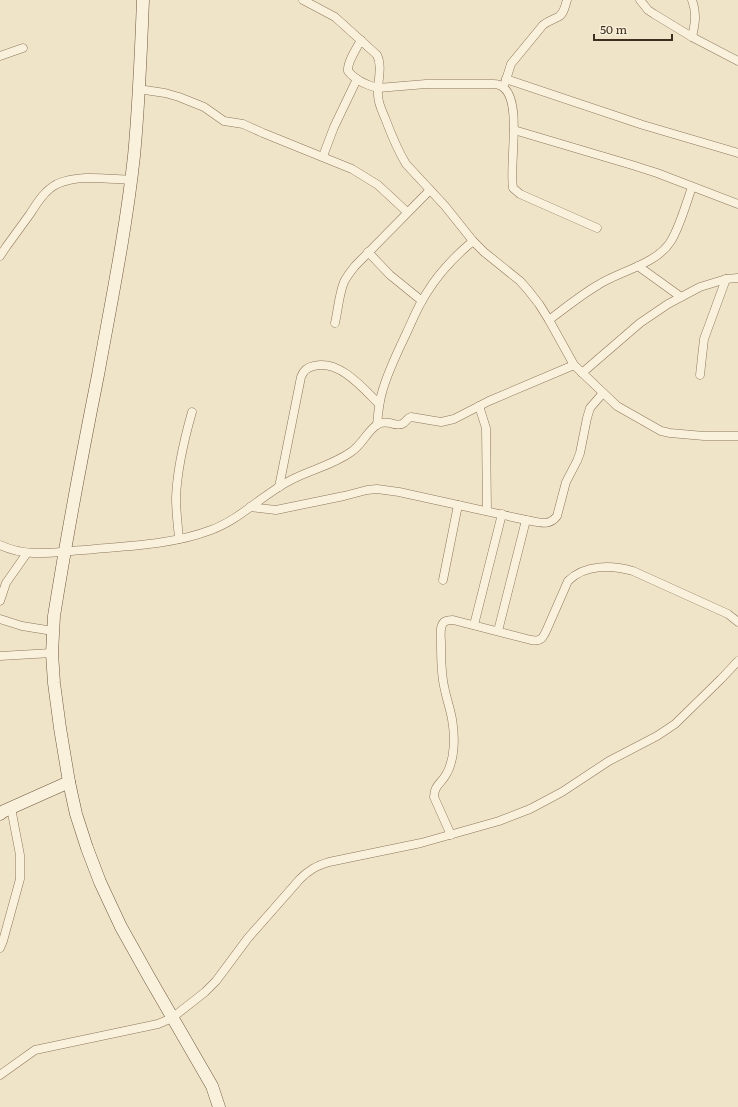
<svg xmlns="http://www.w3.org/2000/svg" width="738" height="1107" viewBox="0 0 738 1107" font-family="Literata,serif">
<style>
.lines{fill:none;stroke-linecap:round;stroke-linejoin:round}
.street-casing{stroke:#8d765c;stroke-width:9}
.secondary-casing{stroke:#6f573f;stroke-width:13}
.street{stroke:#faf1dc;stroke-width:8}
.secondary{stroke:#faf1dc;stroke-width:12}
</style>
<rect width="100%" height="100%" fill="#f0e4c8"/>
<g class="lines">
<!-- street casing -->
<g class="street-casing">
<g id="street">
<path d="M303 0 335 17 377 55C383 67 377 82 378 95 378 103 382 111 385 118 391 134 397 149 406 164L445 206 473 241 484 252 520 281 528 290 539 304 549 320 574 365 617 406 661 431 670 433 704 436H738"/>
<polyline points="640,0 648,10 654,14 692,37 738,61"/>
<path d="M692 37C695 24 697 13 692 0"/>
<path d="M361 40C357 48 347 62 348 71 355 80 366 85 378 88L426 84H493C497 84 501 85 504 88 522 103 509 165 513 188L520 194 597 228"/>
<polyline points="0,56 23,48"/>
<polyline points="506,79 643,125 738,153"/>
<path d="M505 83 511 64 543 25C548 21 552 20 558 17 564 14 565 6 567 0"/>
<polyline points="138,89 165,93 179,97 204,107 224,121 243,124 263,133 352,169 378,185 407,212"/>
<polyline points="514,130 632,165 657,173 738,204"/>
<polyline points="323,156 334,127 357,79"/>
<polyline points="368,252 390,275 422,301"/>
<path d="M0 256 6 247C14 236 22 225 30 214 37 203 45 190 57 184 79 174 107 179 131 180"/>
<polyline points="638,266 681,297"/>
<path d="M549 320C565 308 581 295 598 285 620 271 657 264 671 241 680 226 686 204 692 187"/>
<path d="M335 323C338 310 339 294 344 282 347 276 351 271 355 266L430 190"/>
<polyline points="582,373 640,323 668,304 700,287 726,279 738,278"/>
<polyline points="700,375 704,339 726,279"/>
<polyline points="479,406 486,428 487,511"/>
<path d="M377 425C378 413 379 401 383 389 389 369 398 351 407 332 413 319 418 306 426 294 438 274 455 256 473 241"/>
<path d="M279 487 301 377C303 371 308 367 314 366 339 359 363 388 379 404"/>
<path d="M250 507 276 510 344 496 367 490 377 489 399 492 526 520C538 522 549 527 557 516L566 482 577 461 580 453 587 418 590 408 603 393"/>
<path d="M179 539C178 526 176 512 176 498 177 469 184 440 192 412"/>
<path d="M0 545C28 558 53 552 83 550 125 546 172 545 211 530 241 519 263 494 291 480 310 470 333 465 351 452 362 445 367 431 378 424 389 419 394 427 402 424 405 423 407 418 411 417L441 422 454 419 489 401 574 365"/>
<polyline points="443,580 458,505"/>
<polyline points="0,601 6,583 27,553"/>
<polyline points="0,619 22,626 53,631"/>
<polyline points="474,625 502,514"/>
<polyline points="498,631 526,520"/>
<polyline points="0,656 52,653"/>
<path d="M451 835 434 797C434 785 442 783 447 773 455 758 455 736 452 719 450 708 446 697 444 686 441 672 441 657 441 643 441 637 439 627 444 622 447 620 450 620 453 620L531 640C541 642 543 638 547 629L568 581C585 564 612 565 633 571L728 614 738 622"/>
<polyline points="0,948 3,941 20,879 20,855 11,808"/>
<path d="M0 1075 35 1050 158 1024 172 1018 205 992 216 981 248 938 300 879C309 870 316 866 329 862L421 843 499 821 530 809 562 792 609 761 657 736 675 724 721 679 738 661"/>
</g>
</g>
<!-- secondary casing -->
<g class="secondary-casing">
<g id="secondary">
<path d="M143 0C141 52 139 104 134 156 126 230 111 303 98 375 82 455 67 535 54 616L52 653 54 683 60 728 69 782 76 814 87 848 100 882 121 927 149 977 212 1086 219 1107"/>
<polyline points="0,814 4,811 69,782"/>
</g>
</g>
<!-- street -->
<use href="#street" class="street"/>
<!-- secondary -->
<use href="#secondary" class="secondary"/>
</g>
<!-- scale -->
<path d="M594 34v6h78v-6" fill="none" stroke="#3d2e20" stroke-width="2"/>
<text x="600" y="34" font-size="12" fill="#3d2e20" stroke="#f7eed8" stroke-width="3" paint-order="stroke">50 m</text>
</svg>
